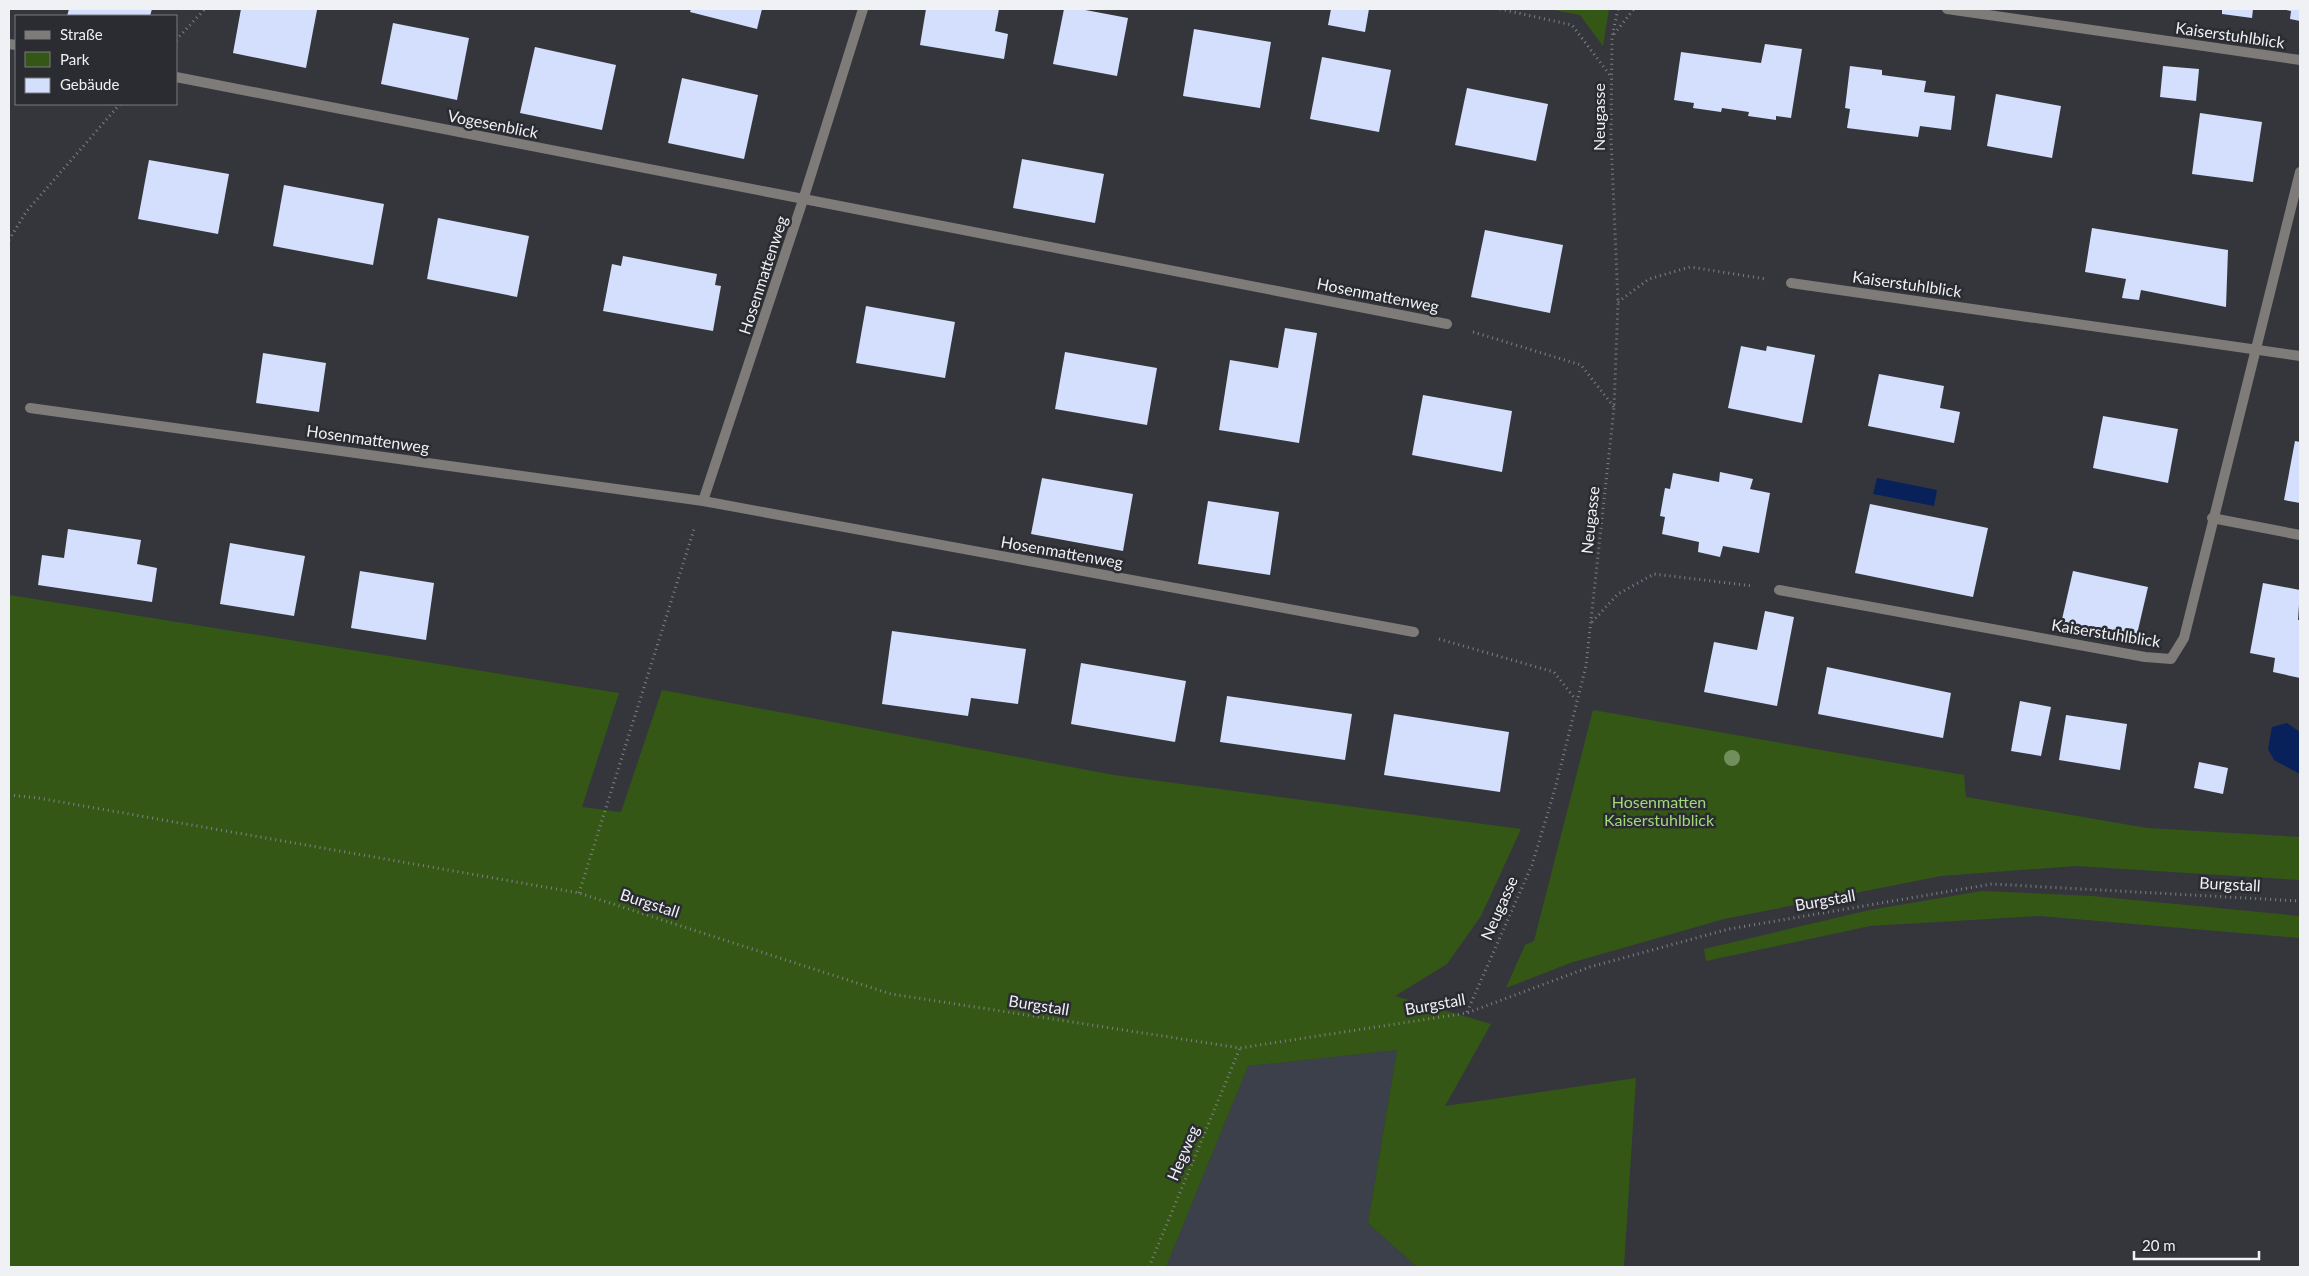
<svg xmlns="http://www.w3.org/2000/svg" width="2309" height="1276" viewBox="0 0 2309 1276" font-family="Lato,sans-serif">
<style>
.built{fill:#3c404a}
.green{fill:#355716}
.water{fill:#08215b}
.building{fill:#d4dffd}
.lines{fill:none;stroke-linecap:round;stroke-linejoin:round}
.path{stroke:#7f8186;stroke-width:3;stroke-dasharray:1 4;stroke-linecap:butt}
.minor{stroke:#7e7b79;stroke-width:10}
.tree{fill:#708f5d}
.labels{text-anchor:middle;stroke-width:5;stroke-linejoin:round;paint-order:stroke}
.street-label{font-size:16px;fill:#f0f1f5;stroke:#2a2c32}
.park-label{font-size:16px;fill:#a1d878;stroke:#2a2c32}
</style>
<rect width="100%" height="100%" fill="#34363c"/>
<!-- built -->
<polygon class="built" points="1397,1050 1368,1223 1417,1267 1166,1267 1248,1066"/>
<!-- green -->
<g class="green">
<polygon points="1549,9 1609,9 1603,46 1580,15"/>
<polygon points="9,595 619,693 582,807 621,812 662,690 1114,775 1521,829 1481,916 1447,964 1395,996 1491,1024 1445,1106 1636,1078 1624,1266 1417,1267 1368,1223 1397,1050 1248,1066 1166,1267 9,1267"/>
<polygon points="1593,710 1964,775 1966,797 2147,828 2300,837 2300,880 2076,866 1941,876 1724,919 1570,963 1506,988 1525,945 1534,941"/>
<polygon points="1982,891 2092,896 2300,916 2300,938 2039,916 1870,926 1706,961 1704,949 1870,910"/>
</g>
<!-- water -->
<g class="water">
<polygon points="1877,478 1937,490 1934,506 1873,494"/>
<polygon points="2287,723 2300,732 2300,774 2274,760 2268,749 2272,727"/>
</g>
<!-- building -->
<g class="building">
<polygon points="69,9 152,9 150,16 67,16"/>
<polygon points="241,9 317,10 306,68 233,53"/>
<polygon points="691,9 762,9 757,29 690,12"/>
<polygon points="926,9 999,9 995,31 1008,34 1004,59 920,45"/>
<polygon points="1064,9 1080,9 1128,18 1117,76 1053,64"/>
<polygon points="1331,9 1369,9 1365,32 1328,25"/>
<polygon points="2222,9 2253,9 2252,18 2222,14"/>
<polygon points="2282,9 2300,9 2300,21 2290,19 2291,11"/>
<polygon points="393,23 469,38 457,100 381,84"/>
<polygon points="1194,29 1271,42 1260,108 1183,96"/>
<polygon points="1765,44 1802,49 1791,118 1776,116 1776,120 1748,116 1749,112 1722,108 1721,112 1693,108 1694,103 1674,100 1681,52 1761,63"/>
<polygon points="535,47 616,65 602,130 520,113"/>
<polygon points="1322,57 1391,70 1379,132 1310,119"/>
<polygon points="1850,66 1882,70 1882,75 1926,81 1924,92 1955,96 1951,130 1920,126 1918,137 1847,128 1850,109 1845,108"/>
<polygon points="2163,66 2199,69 2196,101 2160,97"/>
<polygon points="682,78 758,95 744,159 668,143"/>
<polygon points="1467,88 1548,104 1536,161 1455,145"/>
<polygon points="1996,94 2061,106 2052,158 1987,146"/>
<polygon points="2200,113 2262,122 2253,182 2192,174"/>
<polygon points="1022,159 1104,174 1095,223 1013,208"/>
<polygon points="149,160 229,174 218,234 138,219"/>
<polygon points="284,185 384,204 373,265 273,246"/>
<polygon points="438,218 529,236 517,297 427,279"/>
<polygon points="2092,228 2228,250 2226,307 2141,290 2139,300 2122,298 2126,279 2085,272"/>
<polygon points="1485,230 1563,245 1550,313 1471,297"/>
<polygon points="623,256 717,274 715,285 721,286 713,331 603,311 612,264 621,266"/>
<polygon points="866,306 955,322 945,378 856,363"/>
<polygon points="1285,328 1317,333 1299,443 1219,430 1230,360 1278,368"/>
<polygon points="1741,346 1766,351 1767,346 1815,355 1802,423 1728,408"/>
<polygon points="1065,352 1157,368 1147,425 1055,409"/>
<polygon points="263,353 326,363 319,412 256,403"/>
<polygon points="1879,374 1944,386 1940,408 1960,412 1954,443 1868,426"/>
<polygon points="1423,395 1512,411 1502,472 1412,455"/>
<polygon points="2103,416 2178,429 2168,483 2093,468"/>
<polygon points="2295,441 2300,442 2300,503 2284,500"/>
<polygon points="1720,472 1753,479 1750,489 1770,493 1759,553 1723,546 1720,557 1698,552 1699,542 1662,534 1665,517 1660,516 1665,488 1670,489 1673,473 1719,482"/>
<polygon points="1042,478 1133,494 1123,551 1031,534"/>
<polygon points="1208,501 1279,512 1270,575 1198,564"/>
<polygon points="1870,504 1988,528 1973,597 1855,573"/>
<polygon points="68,529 141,540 137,564 157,568 152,602 38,585 42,555 64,558"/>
<polygon points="230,543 305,556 294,616 220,604"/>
<polygon points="360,571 434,583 426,640 351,628"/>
<polygon points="2073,571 2148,587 2135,643 2060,628"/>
<polygon points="2263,583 2300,590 2298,620 2300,620 2300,678 2273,672 2275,658 2250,653"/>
<polygon points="1765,611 1794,617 1777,706 1704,692 1714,642 1757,650"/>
<polygon points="892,631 1026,649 1018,704 971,698 968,716 882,704"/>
<polygon points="1081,663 1186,681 1175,742 1071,724"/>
<polygon points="1827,667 1951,693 1943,738 1818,714"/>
<polygon points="1227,696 1352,714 1345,760 1220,742"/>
<polygon points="2020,701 2051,707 2041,756 2011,751"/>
<polygon points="1394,714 1509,732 1500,792 1384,775"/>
<polygon points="2066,715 2127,724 2120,770 2059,760"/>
<polygon points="2199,762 2228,768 2223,794 2194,788"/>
</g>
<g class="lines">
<!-- path -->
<g class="path">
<polyline points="1500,9 1572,25 1612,78"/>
<polyline points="1614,34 1634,9"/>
<polyline points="176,40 205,9"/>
<polyline points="9,240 26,212 120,104"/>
<polyline points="1618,302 1649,279 1690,267 1766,279"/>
<polyline points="1473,332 1581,365 1614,407"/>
<polyline points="1592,622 1618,594 1654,574 1753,586"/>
<polyline points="1439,639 1554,672 1576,700"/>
<polyline points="9,795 38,798 579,893 891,994 1240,1048 1467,1013 1590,967 1729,929 1992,884 2300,901"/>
<polyline points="579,893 695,526"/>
<polyline points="1467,1012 1532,865 1555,789 1586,666 1614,408 1618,302 1611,138 1612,37 1618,9"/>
<polyline points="1149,1267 1240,1048"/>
</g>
<!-- minor -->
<g class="minor">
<polyline points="1947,9 2300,60"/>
<polyline points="9,44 16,45"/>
<polyline points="176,77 1447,324"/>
<polyline points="1791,283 2300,356"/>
<polyline points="30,408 703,501 1414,632"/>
<polyline points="703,501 803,200 863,9"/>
<polyline points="2212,518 2300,535"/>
<polyline points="1779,590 2145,657 2171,659 2184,638 2300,172"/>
</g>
</g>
<!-- trees -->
<circle class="tree" cx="1732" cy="758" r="8"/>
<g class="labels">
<!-- street labels -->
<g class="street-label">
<text transform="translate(2230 35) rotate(8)" y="6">Kaiserstuhlblick</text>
<text transform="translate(1599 117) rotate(-90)" y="6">Neugasse</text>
<text transform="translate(493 124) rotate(11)" y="6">Vogesenblick</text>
<text transform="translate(763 275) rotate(-72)" y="6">Hosenmattenweg</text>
<text transform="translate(1907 284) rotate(8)" y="6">Kaiserstuhlblick</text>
<text transform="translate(1378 295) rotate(11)" y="6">Hosenmattenweg</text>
<text transform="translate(368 439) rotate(8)" y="6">Hosenmattenweg</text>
<text transform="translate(1590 520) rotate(-84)" y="6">Neugasse</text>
<text transform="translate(1062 552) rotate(10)" y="6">Hosenmattenweg</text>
<text transform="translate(2106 633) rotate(9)" y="6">Kaiserstuhlblick</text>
<text transform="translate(2230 884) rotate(3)" y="6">Burgstall</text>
<text transform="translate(1825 900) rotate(-10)" y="6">Burgstall</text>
<text transform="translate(650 903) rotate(18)" y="6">Burgstall</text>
<text transform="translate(1499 908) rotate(-66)" y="6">Neugasse</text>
<text transform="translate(1435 1004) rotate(-10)" y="6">Burgstall</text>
<text transform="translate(1039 1005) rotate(9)" y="6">Burgstall</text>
<text transform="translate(1183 1153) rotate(-67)" y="6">Hegweg</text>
</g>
<!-- park labels -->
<g class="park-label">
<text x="1659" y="808">Hosenmatten<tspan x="1659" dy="18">Kaiserstuhlblick</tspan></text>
</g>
</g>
<!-- border -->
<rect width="2309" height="1276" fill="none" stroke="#f0f1f5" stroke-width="20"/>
<!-- legend -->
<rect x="15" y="15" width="162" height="90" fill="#2a2c32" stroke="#797b80"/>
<rect x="25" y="31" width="25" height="8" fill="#7e7b79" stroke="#797b80"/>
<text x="60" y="40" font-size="15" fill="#f0f1f5">Straße</text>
<rect x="25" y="52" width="25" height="15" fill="#355716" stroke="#797b80"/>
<text x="60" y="65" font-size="15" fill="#f0f1f5">Park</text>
<rect x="25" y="78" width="25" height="15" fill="#d4dffd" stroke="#797b80"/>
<text x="60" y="90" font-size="15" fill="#f0f1f5">Gebäude</text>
<!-- scale -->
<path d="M2134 1251v8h125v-8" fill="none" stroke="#f0f1f5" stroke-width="2.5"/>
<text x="2142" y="1251" font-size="15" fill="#f0f1f5" stroke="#2a2c32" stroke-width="4" paint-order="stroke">20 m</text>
</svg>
